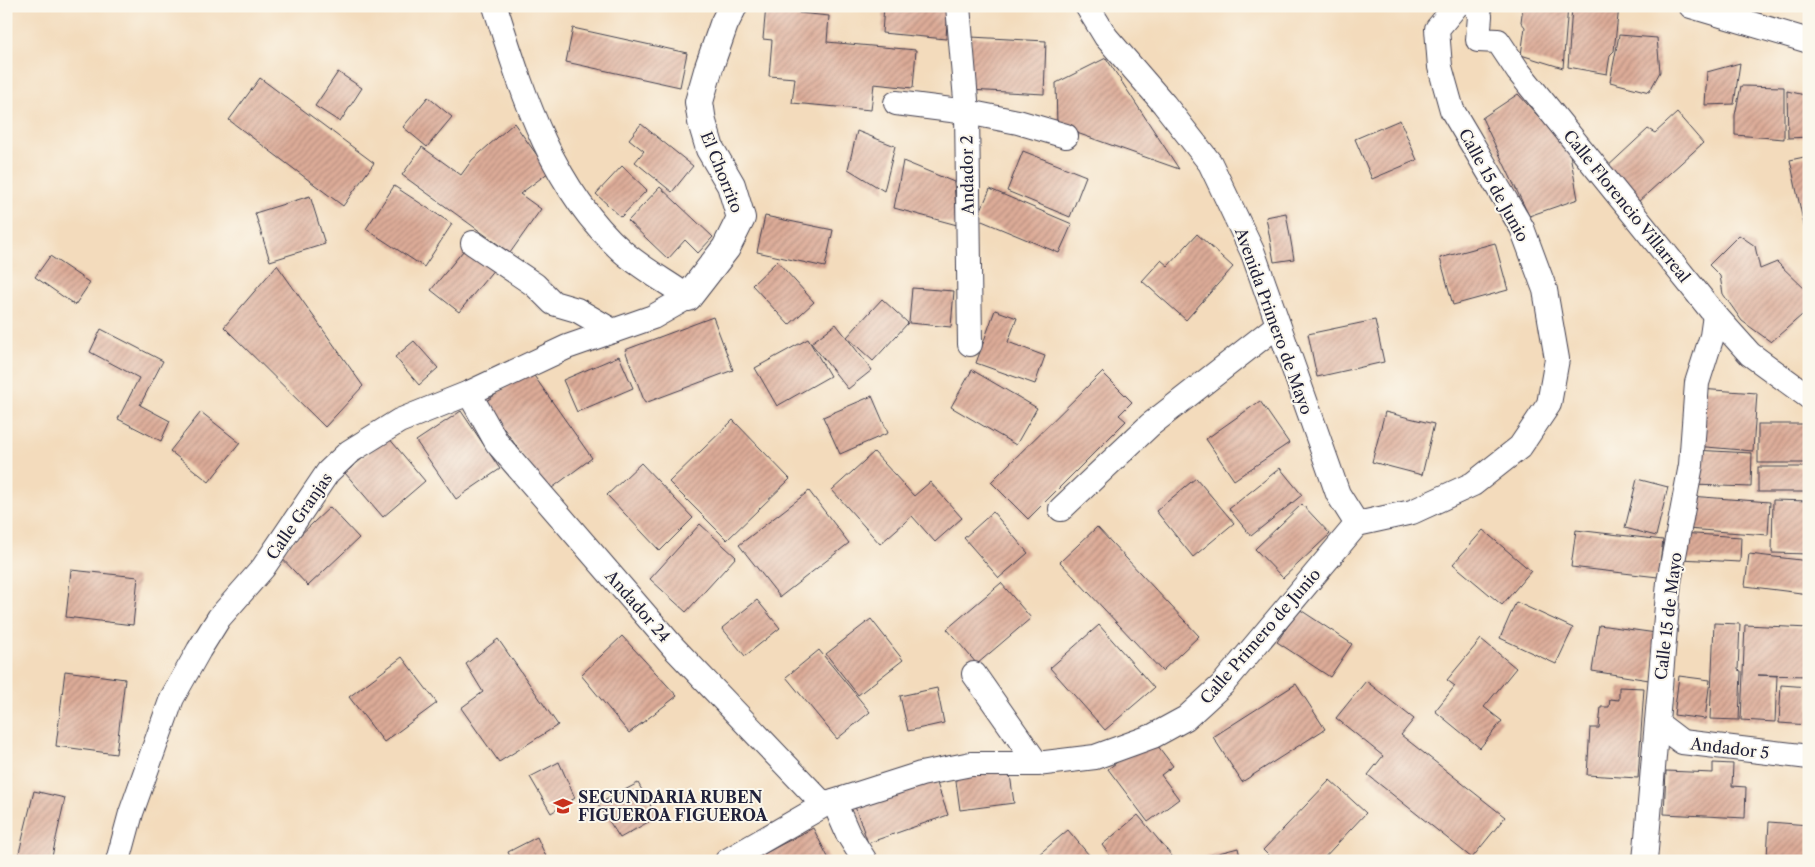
<svg xmlns="http://www.w3.org/2000/svg" width="1815" height="867" viewBox="0 0 1815 867" font-family="'Libre Caslon Text',serif">
<style>
.building{fill:url(#building-hatch)}
.lines{fill:none;stroke-linecap:round;stroke-linejoin:round}
.minor-casing{stroke:#413e4e;stroke-width:26}
.tertiary-casing{stroke:#413e4e;stroke-width:30}
.minor{stroke:#fff;stroke-width:24}
.tertiary{stroke:#fff;stroke-width:28}
.labels{text-anchor:middle;stroke-width:4;stroke-linejoin:round;paint-order:stroke}
.street-label{font-size:16px;fill:#22223b;stroke:#fbf7ec}
.poi-label{font-size:16px;font-weight:bold;fill:#22223b;stroke:#fbf7ec;text-anchor:start}
</style>
<defs>
<pattern id="building-hatch" width="6" height="6" patternUnits="userSpaceOnUse" patternTransform="scale(1.25)"><rect width="6" height="6" fill="#ddac98"/><path d="M-1 1l2-2M0 6l6-6M5 7l2-2" fill="none" stroke="#b38c7d"/></pattern>
</defs>
<rect width="100%" height="100%" fill="#fbf7ec"/>
<filter id="ink" filterUnits="userSpaceOnUse"><feTurbulence type="fractalNoise" baseFrequency=".02" numOctaves="2"/><feDisplacementMap in="SourceGraphic" scale="10" xChannelSelector="R" yChannelSelector="G"/><feConvolveMatrix kernelMatrix="1 2 1 2 8 2 1 2 1" color-interpolation-filters="sRGB"/></filter>
<filter id="wash" filterUnits="userSpaceOnUse"><feTurbulence type="fractalNoise" baseFrequency=".0096" numOctaves="4" result="noise"/><feDisplacementMap in="SourceGraphic" scale="20" xChannelSelector="R" yChannelSelector="G"/><feGaussianBlur stdDeviation="1.12" result="paint"/><feColorMatrix in="noise" values="0 0 0 0 0 0 0 0 0 0 0 0 0 0 0 0 0 1.4 0 .05"/><feComposite in="paint" operator="in"/></filter>
<g filter="url(#wash)">
<rect width="100%" height="100%" fill="#f3dbbc"/>
<g id="blocks">
<!-- building -->
<g class="building">
<polygon points="766,6 800,6 799,13 829,16 827,42 916,50 913,88 874,84 871,110 792,103 795,78 769,76 772,40 763,39"/>
<polygon points="884,6 948,6 946,39 882,33"/>
<polygon points="1523,6 1568,6 1563,68 1521,55 1525,27 1521,22"/>
<polygon points="1572,6 1619,7 1614,51 1610,55 1607,74 1568,67"/>
<polygon points="573,28 687,53 680,87 566,62"/>
<polygon points="1619,35 1657,38 1660,72 1649,92 1610,82"/>
<polygon points="971,37 1046,41 1044,94 969,90"/>
<polygon points="1106,58 1179,169 1057,126 1056,83"/>
<polygon points="1740,63 1734,104 1705,105 1707,72"/>
<polygon points="338,72 362,88 340,122 315,106"/>
<polygon points="260,78 374,163 343,206 229,120"/>
<polygon points="1741,86 1784,87 1784,139 1735,135 1735,115"/>
<polygon points="1787,91 1809,96 1809,137 1788,138"/>
<polygon points="1518,94 1539,117 1568,143 1578,199 1529,216 1482,118"/>
<polygon points="428,97 452,117 427,147 403,127"/>
<polygon points="1677,113 1703,143 1638,202 1605,169 1648,129 1655,133"/>
<polygon points="1400,120 1417,160 1372,179 1355,139"/>
<polygon points="514,123 549,172 520,194 541,209 510,253 402,175 422,147 461,175 472,160"/>
<polygon points="641,124 693,166 672,192 635,162 644,151 629,139"/>
<polygon points="857,131 895,146 884,191 848,169"/>
<polygon points="1023,151 1086,176 1070,217 1007,191"/>
<polygon points="1809,156 1809,244 1808,244 1790,160"/>
<polygon points="903,161 954,182 957,225 894,208"/>
<polygon points="622,166 647,190 621,217 596,194"/>
<polygon points="394,186 452,224 424,267 366,229"/>
<polygon points="660,187 713,237 698,253 685,240 668,259 628,221"/>
<polygon points="990,189 1072,224 1059,253 977,219"/>
<polygon points="310,196 325,244 270,261 255,213"/>
<polygon points="1286,213 1294,259 1274,262 1266,217"/>
<polygon points="765,216 833,230 825,267 757,252"/>
<polygon points="1197,234 1233,267 1186,320 1142,281 1161,260 1168,266"/>
<polygon points="1739,235 1755,246 1760,269 1777,262 1809,293 1809,309 1771,342 1742,321 1723,294 1720,276 1709,265"/>
<polygon points="1495,243 1508,290 1453,305 1440,258"/>
<polygon points="468,245 495,268 459,312 431,290"/>
<polygon points="50,256 90,283 75,305 35,277"/>
<polygon points="777,261 814,302 789,325 752,285"/>
<polygon points="277,265 363,386 325,427 224,327"/>
<polygon points="912,288 954,291 951,327 909,323"/>
<polygon points="882,299 908,323 873,361 847,337"/>
<polygon points="995,310 1017,318 1008,342 1045,356 1035,384 976,363"/>
<polygon points="713,317 733,370 645,403 625,350"/>
<polygon points="1375,320 1384,362 1317,377 1308,334"/>
<polygon points="836,324 872,370 848,389 811,343"/>
<polygon points="101,329 163,361 140,405 170,421 161,441 118,419 139,378 90,352"/>
<polygon points="808,339 830,376 777,406 755,368"/>
<polygon points="414,341 438,368 419,385 395,357"/>
<polygon points="619,356 633,388 577,412 563,380"/>
<polygon points="530,370 592,458 548,491 485,402"/>
<polygon points="972,370 1037,408 1016,445 951,407"/>
<polygon points="1102,372 1132,402 1119,415 1126,421 1028,519 991,482"/>
<polygon points="1699,389 1757,393 1753,451 1695,446"/>
<polygon points="872,396 888,433 840,454 823,417"/>
<polygon points="1260,401 1289,443 1234,480 1206,439"/>
<polygon points="461,411 500,469 456,499 416,441"/>
<polygon points="201,412 240,443 209,482 170,451"/>
<polygon points="1385,412 1434,424 1422,475 1372,462"/>
<polygon points="733,420 790,479 727,540 669,482"/>
<rect x="1758" y="424" width="51" height="39"/>
<polygon points="388,437 425,481 383,517 345,473"/>
<polygon points="1693,450 1752,453 1751,487 1692,485"/>
<polygon points="874,452 914,496 930,482 962,518 935,542 912,516 880,544 832,490"/>
<polygon points="641,463 693,518 660,551 607,495"/>
<rect x="1758" y="467" width="51" height="25"/>
<polygon points="1280,468 1302,495 1251,536 1229,509"/>
<polygon points="1196,478 1234,523 1193,557 1156,511"/>
<polygon points="1637,479 1668,487 1656,536 1625,528"/>
<polygon points="809,491 849,543 780,597 739,545"/>
<polygon points="1689,496 1770,502 1768,535 1687,529"/>
<polygon points="1773,500 1809,501 1809,554 1772,553"/>
<polygon points="1302,504 1330,534 1283,578 1255,549"/>
<polygon points="330,507 359,538 308,586 279,555"/>
<polygon points="993,512 1028,553 999,578 964,538"/>
<polygon points="700,524 736,557 686,612 650,579"/>
<polygon points="1097,527 1199,636 1162,671 1060,562"/>
<polygon points="1483,530 1531,571 1502,605 1453,564"/>
<polygon points="1576,530 1663,540 1658,577 1571,567"/>
<polygon points="1680,533 1741,537 1740,562 1680,559"/>
<polygon points="1749,554 1809,561 1809,594 1745,586"/>
<polygon points="71,570 138,577 133,625 66,617"/>
<polygon points="1001,583 1031,618 977,664 947,629"/>
<polygon points="757,600 780,628 745,656 722,628"/>
<polygon points="1516,602 1573,628 1556,664 1500,638"/>
<polygon points="1299,609 1352,644 1330,677 1277,642"/>
<polygon points="871,619 903,660 858,695 826,654"/>
<polygon points="1714,623 1740,624 1738,670 1741,671 1739,720 1710,719"/>
<polygon points="1099,625 1154,688 1105,730 1050,668"/>
<polygon points="1599,625 1656,633 1649,680 1592,671"/>
<polygon points="1745,625 1809,628 1809,676 1758,675 1777,676 1775,722 1741,720"/>
<polygon points="622,636 677,696 629,733 581,675"/>
<polygon points="498,639 558,725 499,762 461,708 483,692 466,664"/>
<polygon points="1481,639 1516,668 1484,707 1502,721 1480,748 1435,711 1455,686 1447,680"/>
<polygon points="819,650 870,712 837,739 786,677"/>
<polygon points="402,657 437,703 384,742 349,697"/>
<polygon points="65,671 125,679 116,754 56,746"/>
<polygon points="1679,676 1710,680 1705,719 1674,715"/>
<polygon points="1366,681 1414,719 1401,735 1505,817 1472,858 1368,775 1383,756 1336,718"/>
<polygon points="1296,684 1325,729 1242,782 1213,737"/>
<polygon points="1781,685 1809,687 1809,725 1779,723"/>
<polygon points="1619,687 1644,688 1638,778 1587,775 1590,728 1599,728 1601,707 1609,707 1610,699 1619,700"/>
<polygon points="937,688 944,723 908,731 900,696"/>
<polygon points="1151,737 1173,766 1161,775 1179,799 1148,822 1108,769"/>
<polygon points="559,762 575,798 551,813 530,777"/>
<polygon points="1713,763 1733,764 1732,786 1746,787 1745,818 1664,814 1666,771 1713,773"/>
<polygon points="1009,767 1014,803 960,810 955,774"/>
<polygon points="933,772 948,815 868,843 853,801"/>
<polygon points="1330,780 1366,813 1321,861 1274,861 1263,850"/>
<polygon points="638,783 657,817 620,838 598,804"/>
<polygon points="34,791 65,798 51,861 17,861"/>
<polygon points="1138,815 1176,861 1114,861 1102,845"/>
<polygon points="1769,822 1809,825 1807,861 1777,861 1778,857 1767,857"/>
<polygon points="813,828 830,861 755,861 754,859"/>
<polygon points="1068,830 1094,861 1043,861 1038,855"/>
<polygon points="537,837 548,861 512,861 508,852"/>
<polygon points="1238,848 1241,861 1201,861 1200,858"/>
</g>
</g>
</g>
<g filter="url(#ink)">
<use href="#blocks" fill-opacity="0" stroke="#413e4e" stroke-width="1"/>
<g class="lines">
<!-- minor casing -->
<g class="minor-casing">
<g id="minor">
<polyline points="958,6 967,112 970,344"/>
<polyline points="1087,6 1106,37 1164,104 1210,163 1253,253 1338,494 1357,524"/>
<polyline points="1476,6 1480,16 1478,40 1498,41 1518,71 1715,315 1750,354 1809,397"/>
<polyline points="1691,6 1809,41"/>
<polyline points="896,103 967,112 1018,122 1066,136"/>
<polyline points="473,243 535,285 553,303 577,310 613,331"/>
<polyline points="469,393 497,443 674,648 824,805"/>
<polyline points="1061,509 1150,425 1278,325"/>
<polyline points="1357,524 1412,512 1473,484 1520,447 1549,404 1557,359 1545,290 1522,228 1452,110 1440,67 1437,29 1456,6"/>
<polyline points="974,674 1037,764"/>
<polyline points="1657,723 1682,742 1809,757"/>
<polyline points="834,802 848,834 865,861"/>
<path d="M118 861 131 813 172 698 199 650 219 618 263 568 328 472 349 452 399 421 469 393 567 347 653 317 688 297C667 282 641 268 622 251 551 187 523 94 495 6"/>
<polyline points="727,861 824,805 921,774 971,764 1037,764 1095,757 1153,736 1186,718 1222,685 1357,524"/>
<polyline points="1645,861 1669,582 1691,465 1697,383 1712,336 1715,315"/>
</g>
</g>
<!-- tertiary casing -->
<g class="tertiary-casing">
<polyline id="tertiary" points="688,297 726,248 741,218 731,185 710,149 702,122 699,102 709,67 724,24 733,6"/>
</g>
<!-- minor -->
<use href="#minor" class="minor"/>
<!-- tertiary -->
<use href="#tertiary" class="tertiary"/>
</g>
</g>
<!-- icons -->
<defs>
<g id="school-bare" transform="scale(1.5)"><path d="M0-5L7-2L0 1L-7-2ZM-4 1L0 2.5L4 1V4Q0 6-4 4Z" fill="#c8321e" stroke="#fbf7ec" stroke-width="2.5" paint-order="stroke"/></g>
</defs>
<g fill-rule="evenodd">
<use href="#school-bare" x="563" y="806"/>
</g>
<g class="labels">
<!-- street labels -->
<g class="street-label">
<text transform="translate(722 172) rotate(68)" y="6">El Chorrito</text>
<text transform="translate(967 175) rotate(-91)" y="6">Andador 2</text>
<text transform="translate(1494 185) rotate(61)" y="6">Calle 15 de Junio</text>
<text transform="translate(1627 206) rotate(51)" y="6">Calle Florencio Villarreal</text>
<text transform="translate(1274 321) rotate(70)" y="6">Avenida Primero de Mayo</text>
<text transform="translate(299 516) rotate(-55)" y="6">Calle Granjas</text>
<text transform="translate(638 606) rotate(49)" y="6">Andador 24</text>
<text transform="translate(1668 616) rotate(-83)" y="6">Calle 15 de Mayo</text>
<text transform="translate(1260 636) rotate(-49)" y="6">Calle Primero de Junio</text>
<text transform="translate(1730 748) rotate(7)" y="6">Andador 5</text>
</g>
<!-- poi labels -->
<g class="poi-label">
<text x="578" y="803">SECUNDARIA RUBEN<tspan x="578" dy="18">FIGUEROA FIGUEROA</tspan></text>
</g>
</g>
<!-- margin -->
<rect width="1815" height="867" fill="none" stroke="#fbf7ec" stroke-width="25"/>
</svg>
